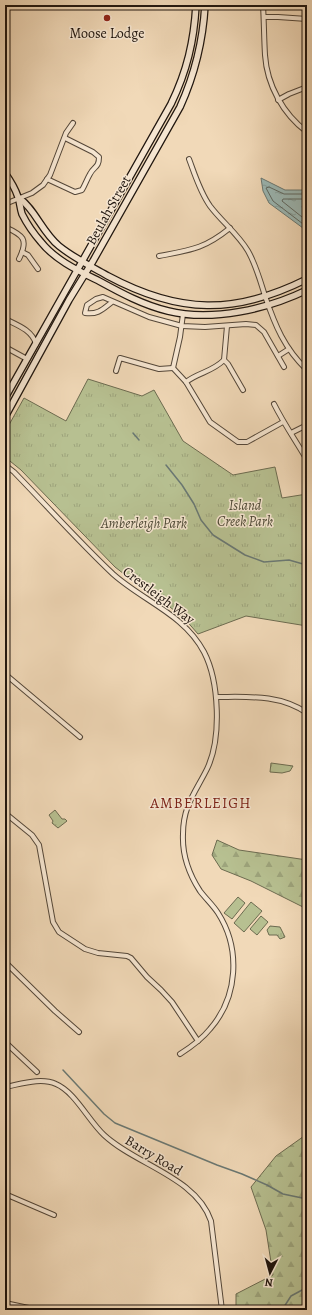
<svg xmlns="http://www.w3.org/2000/svg" width="312" height="1315" viewBox="0 0 312 1315" font-family="Alegreya,serif">
<style>
.grass{fill:#b7c091;stroke:#6c6b50}
.forest{fill:url(#forest-firs);stroke:#6c6b50}
.park{fill:url(#park-tufts);stroke:#6c6b50}
.water{fill:url(#water-ripples);stroke:#6a7873}
.lines{fill:none;stroke-linecap:round;stroke-linejoin:round}
.shore{stroke:#5e6862;stroke-width:1}
.stream{stroke:#6a7873;stroke-width:1.5}
.street-casing{stroke:#544739;stroke-width:6}
.secondary-casing{stroke:#20160f;stroke-width:8}
.street{stroke:#f6e6d1;stroke-width:4}
.secondary{stroke:#f6e6d1;stroke-width:5.5}
.poi-dot{fill:#8f2418;stroke:#f6e6d1;stroke-width:1.5}
.labels{text-anchor:middle;stroke-width:3;stroke-linejoin:round;paint-order:stroke}
.poi-label{font-size:14px;fill:#20160f;stroke:#f6e6d1}
.street-label{font-size:14px;fill:#20160f;stroke:#f6e6d1}
.park-label{font-size:14px;font-style:italic;fill:#4d4936;stroke:#f6e6d1}
.neighbourhood-label{font-size:15px;letter-spacing:1px;fill:#7a1f14;stroke:#f6e6d1}
</style>
<defs>
<pattern id="forest-firs" width="22" height="20" patternUnits="userSpaceOnUse"><rect width="22" height="20" fill="#b7c091"/><path d="M5 1l3.5 6h-7zM16 11l3.5 6h-7z" fill="#9da47c"/></pattern>
<pattern id="park-tufts" width="24" height="20" patternUnits="userSpaceOnUse"><rect width="24" height="20" fill="#b7c091"/><path d="M3 7l-1-3M5 7V3M7 7l1-3M15 17l-1-3M17 17v-4M19 17l1-3" fill="none" stroke="#9da47c"/></pattern>
<pattern id="water-ripples" width="26" height="14" patternUnits="userSpaceOnUse"><rect width="26" height="14" fill="#9cb9b6"/><path d="M2 4q2-2 4 0t4 0M15 11q2-2 4 0t4 0" fill="none" stroke="#869e9b"/></pattern>
</defs>
<rect width="100%" height="100%" fill="#f1d9b8"/>
<filter id="stains"><feTurbulence type="fractalNoise" baseFrequency=".005" numOctaves="4"/><feColorMatrix values="0 0 0 0 .2 0 0 0 0 .09 0 0 0 0 .02 0 0 0 .5 -.17"/></filter>
<radialGradient id="worn" r=".72"><stop offset=".6" stop-color="#630" stop-opacity="0"/><stop offset="1" stop-color="#630" stop-opacity=".3"/></radialGradient>
<!-- grass -->
<g class="grass">
<polygon points="238,897 245,903 232,919 224,913"/>
<polygon points="251,902 262,911 244,932 234,923"/>
<polygon points="261,916 268,922 257,935 250,929"/>
</g>
<!-- forest -->
<g class="forest">
<polygon points="217,840 239,850 307,860 307,909 251,881 221,869 212,855"/>
<polygon points="307,1134 307,1310 236,1310 236,1294 273,1275 266,1230 251,1187 276,1156"/>
</g>
<!-- park -->
<g class="park">
<path d="M88 379 142 396 154 390 183 441 233 475 275 467 282 498 307 494V626L246 616 198 634C176 606 143 590 115 567L21 470 5 457V432L24 398 66 421Z"/>
<polygon points="271,763 293,766 290,771 282,773 270,772"/>
<polygon points="55,810 62,819 65,819 67,821 58,828 52,823 53,821 49,815"/>
<polygon points="270,926 280,927 285,937 280,939 277,935 269,935 267,930"/>
</g>
<!-- water -->
<polygon class="water" points="261,178 285,190 307,190 307,231 269,203 263,191"/>
<g class="lines">
<!-- shore -->
<g class="shore">
<polyline points="307,194 284,194 269,187 266,188 273,201 307,227"/>
<polyline points="307,199 283,199 282,201 307,221"/>
</g>
<!-- stream -->
<g class="stream">
<polyline points="133,433 139,440"/>
<polyline points="166,465 182,485 194,504 201,520 213,535 245,555 264,562 289,560 303,564 307,567"/>
<polyline points="63,1070 104,1114 115,1123 217,1165 242,1174 267,1185 283,1194 307,1199"/>
<polyline points="282,1310 291,1296 304,1289 307,1285"/>
</g>
<!-- street casing -->
<g class="street-casing">
<g id="street">
<path d="M263 5C264 22 264 38 265 55 267 85 283 114 307 132"/>
<polyline points="264,17 278,17 307,19"/>
<polyline points="278,100 289,94 307,87"/>
<polyline points="5,117 6,118"/>
<path d="M189 159C195 175 200 192 210 206 222 222 238 234 248 251 256 265 260 280 265 296 275 325 284 348 307 370"/>
<path d="M47 179 75 192 82 190C85 185 87 179 90 174 94 166 99 168 99 157L93 152 65 138"/>
<polyline points="5,204 32,193 43,185 50,175 66,133 73,123"/>
<path d="M5 227C23 235 29 239 19 259"/>
<polyline points="22,252 28,255 38,269"/>
<path d="M159 256C191 250 204 249 230 228"/>
<path d="M112 302C103 309 98 315 85 313L87 305 96 299 103 297 149 317 182 326 205 327 246 324 256 325 264 332 284 367"/>
<path d="M5 319C17 325 32 330 36 344"/>
<polyline points="5,347 27,359"/>
<polyline points="278,356 289,349"/>
<polyline points="224,360 228,364 243,390"/>
<polyline points="173,368 186,382 210,422 238,442 247,442 283,422"/>
<polyline points="173,368 180,337 183,314"/>
<polyline points="116,371 120,358 159,369 173,368"/>
<path d="M186 382C199 372 212 372 224 360L227 326"/>
<path d="M274 404C284 424 296 441 307 460"/>
<polyline points="291,433 307,425"/>
<path d="M5 465 14 472C47 506 79 542 113 574 143 601 184 614 204 652 219 681 222 738 207 769 195 793 183 806 183 834 182 855 189 874 200 891 206 899 213 905 218 913 241 949 238 997 210 1029 202 1039 191 1047 180 1054"/>
<polyline points="5,674 80,737"/>
<path d="M216 697C248 697 279 694 307 713"/>
<polyline points="5,813 32,835 39,845 53,922 59,932 85,949 98,953 127,956 131,958 147,977 161,990 172,1002 198,1041"/>
<polyline points="5,962 55,1011 79,1032"/>
<polyline points="5,1042 37,1072"/>
<path d="M5 1087C21 1084 41 1077 56 1084 75 1092 88 1120 104 1135 136 1165 196 1177 211 1221L222 1310"/>
<polyline points="5,1194 54,1215"/>
<polyline points="5,1303 38,1310"/>
</g>
</g>
<!-- secondary casing -->
<g class="secondary-casing">
<g id="secondary">
<path d="M5 173C10 180 15 188 18 197 20 202 20 208 22 214 27 224 34 234 41 242 55 260 79 271 99 281 121 293 143 305 168 311 212 322 268 309 307 290"/>
<path d="M19 198C35 209 42 232 59 246 74 258 92 267 108 276 179 314 235 315 307 279"/>
<path d="M5 398 171 104C187 71 194 41 196 5"/>
<path d="M5 417 69 300 93 261 180 107C195 74 203 41 205 5"/>
</g>
</g>
<!-- street -->
<use href="#street" class="street"/>
<!-- secondary -->
<use href="#secondary" class="secondary"/>
</g>
<!-- markers -->
<circle class="poi-dot" cx="107" cy="18" r="4"/>
<g class="labels">
<!-- poi labels -->
<g class="poi-label">
<text x="107" y="38">Moose Lodge</text>
</g>
<!-- street labels -->
<g class="street-label">
<text transform="translate(108 210) rotate(-61)" y="5">Beulah Street</text>
<text transform="translate(159 595) rotate(37)" y="5">Crestleigh Way</text>
<text transform="translate(154 1155) rotate(31)" y="5">Barry Road</text>
</g>
<!-- park labels -->
<g class="park-label">
<text x="245" y="510">Island<tspan x="245" dy="16">Creek Park</tspan></text>
<text x="144" y="528">Amberleigh Park</text>
</g>
<!-- neighbourhood labels -->
<g class="neighbourhood-label">
<text x="201" y="808">AMBERLEIGH</text>
</g>
</g>
<!-- margin -->
<rect width="312" height="1315" fill="none" stroke="#f1d9b8" stroke-width="20"/>
<rect x="6" y="6" width="300" height="1303" fill="none" stroke="#20160f" stroke-width="2"/>
<rect x="10" y="10" width="292" height="1295" fill="none" stroke="#20160f"/>
<!-- north arrow -->
<g transform="translate(270 1273) rotate(186)" stroke="#f6e6d1" stroke-width="3" paint-order="stroke">
<path d="M0-3L7 15L0 10L-7 15Z" fill="#20160f"/>
<text y="-6" font-size="11" font-weight="bold" text-anchor="middle" fill="#20160f">N</text>
</g>
<rect width="100%" height="100%" filter="url(#stains)"/>
<rect width="100%" height="100%" fill="url(#worn)"/>
</svg>
